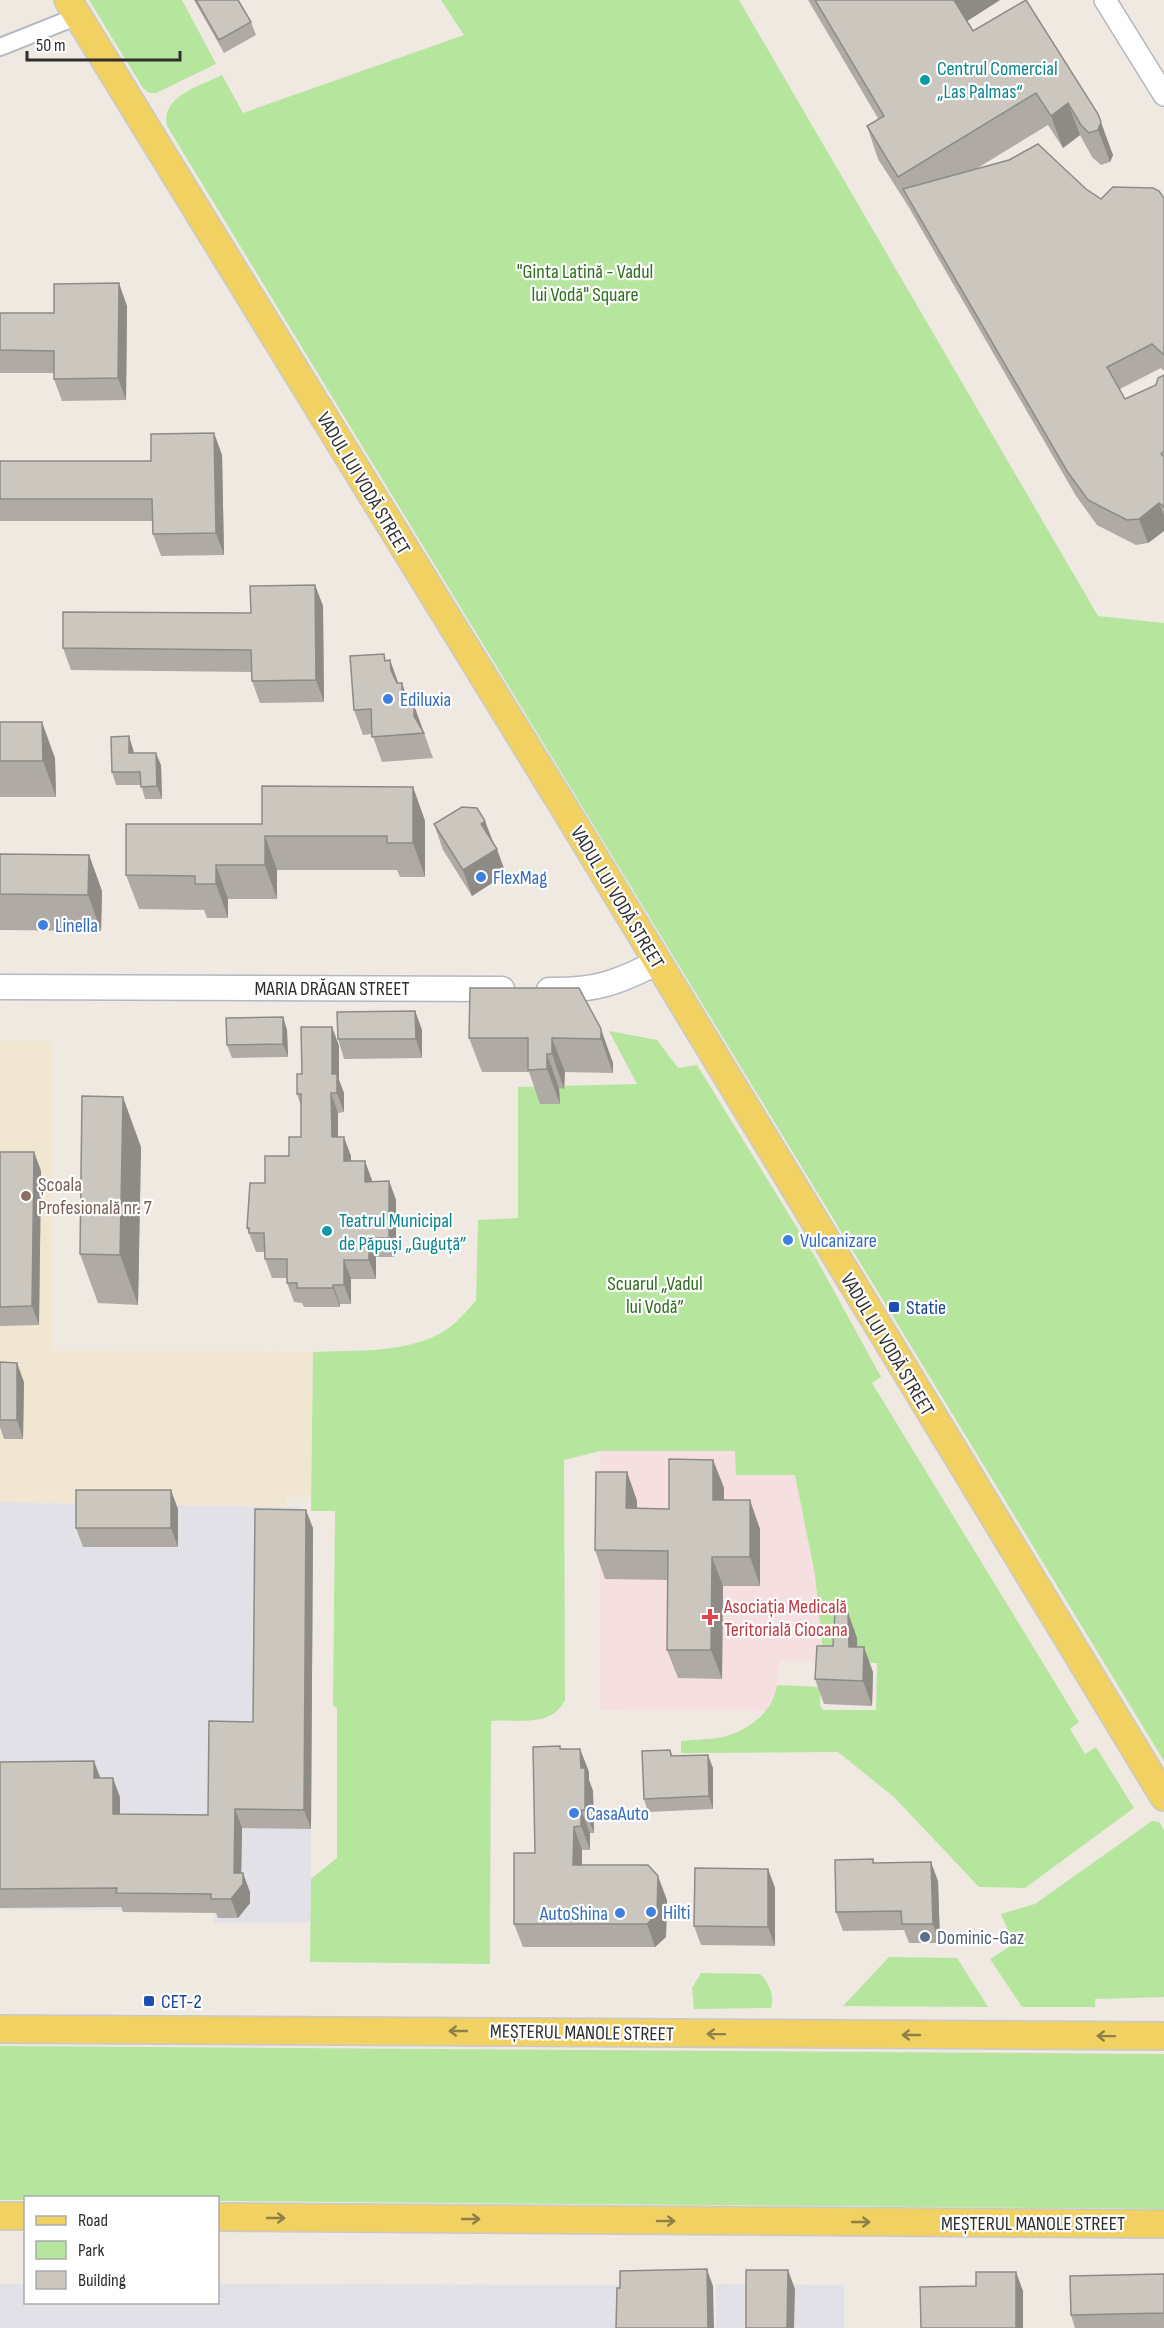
<svg xmlns="http://www.w3.org/2000/svg" width="1164" height="2328" viewBox="0 0 1164 2328" font-family="'Sofia Sans Condensed',sans-serif">
<style>
.industrial{fill:#e3e1e8}
.education{fill:#f0e6d1}
.medical{fill:#f5dfe0}
.green{fill:#b6e59e}
.lines{fill:none;stroke-linecap:round;stroke-linejoin:round}
.minor-casing{stroke:#b4b7c1;stroke-width:20}
.tertiary-casing{stroke:#b4b7c1;stroke-width:24}
.secondary-casing{stroke:#b4b7c1;stroke-width:27}
.primary-casing{stroke:#c9c9c9;stroke-width:30}
.minor{stroke:#fff;stroke-width:16}
.tertiary{stroke:#fff;stroke-width:21}
.secondary{stroke:#fff;stroke-width:24}
.primary{stroke:#f2d163;stroke-width:27}
.wall{fill:#afaba4}
.shaded-wall{fill:#8e8b86}
.building{fill:#cbc7bf;stroke:#8e8b86;stroke-width:1.5}
.oneway{stroke:#908048}
.culture-dot{fill:#0f9aa8;stroke:#fff;stroke-width:2}
.shop-dot{fill:#3f7fe0;stroke:#fff;stroke-width:2}
.education-dot{fill:#8d6e63;stroke:#fff;stroke-width:2}
.transit-dot{fill:#1a4fb4;stroke:#fff;stroke-width:2}
.health-dot{fill:#e0444e;stroke:#fff;stroke-width:2}
.service-dot{fill:#5c6f8a;stroke:#fff;stroke-width:2}
.labels{text-anchor:middle;stroke-width:4.5;stroke-linejoin:round;paint-order:stroke}
.culture-label{font-size:20px;fill:#0d838f;stroke:#fff;text-anchor:start}
.park-label{font-size:20px;fill:#2c6e1b;stroke:#fff}
.street-label{font-size:20px;fill:#2e2e2e;stroke:#fff}
.shop-label{font-size:20px;fill:#366cbe;stroke:#fff;text-anchor:start}
.education-label{font-size:20px;fill:#785e54;stroke:#fff;text-anchor:start}
.transit-label{font-size:20px;fill:#164399;stroke:#fff;text-anchor:start}
.health-label{font-size:20px;fill:#be3a42;stroke:#fff;text-anchor:start}
.service-label{font-size:20px;fill:#4e5e75;stroke:#fff;text-anchor:start}
</style>
<rect width="100%" height="100%" fill="#efe9e1"/>
<!-- industrial -->
<g class="industrial">
<polygon points="0,1502 302,1507 302,1530 311,1530 311,1922 214,1923 214,1911 0,1909"/>
<polygon points="0,2284 25,2284 26,2302 218,2302 218,2284 623,2285 622,2328 0,2328"/>
<polygon points="716,2284 844,2285 844,2328 716,2328"/>
</g>
<!-- education -->
<polygon class="education" points="0,1041 52,1041 52,1351 313,1352 311,1497 286,1497 286,1507 0,1502"/>
<!-- medical -->
<polygon class="medical" points="600,1451 736,1451 737,1475 795,1474 815,1575 824,1661 780,1660 776,1693 767,1711 600,1710"/>
<!-- green -->
<g class="green">
<polygon points="89,0 182,0 216,64 156,93 149,93 143,88"/>
<path d="M441 0H739L1098 616 1164 623V1761L167 126C160 96 201 86 222 75L243 113 464 35Z"/>
<path d="M609 1031 657 1040 678 1068 697 1065 817 1260 881 1377 872 1383 1079 1722 1070 1729 1085 1754 1096 1747 1134 1808 1025 1888 979 1887 894 1797 838 1752 681 1753V1741C714 1738 733 1741 760 1717 769 1709 775 1698 777 1685L821 1687 820 1706 823 1710H876L877 1663 824 1661 815 1575 795 1475H736L735 1451H600L564 1460 565 1700C550 1729 519 1718 491 1721L490 1964 310 1962 311 1879 337 1858V1708L333 1705 335 1511H311L313 1352C356 1350 408 1354 446 1330 457 1323 467 1310 476 1301L478 1220 518 1218V1087L637 1084Z"/>
<polygon points="1152,1821 1159,1822 1164,1830 1164,1997 1095,1999 1095,2007 1022,2007 990,1959 1014,1944 1001,1914 1035,1904"/>
<polygon points="889,1957 957,1958 988,2007 843,2006"/>
<path d="M701 1973 760 1974C769 1983 775 1996 771 2008L694 2009 692 1988Z"/>
<polygon points="0,2046 1164,2054 1164,2209 218,2201 218,2198 26,2198 25,2200 0,2200"/>
</g>
<g class="lines">
<!-- minor casing -->
<g class="minor-casing">
<polyline id="minor" points="0,47 78,16"/>
</g>
<!-- tertiary casing -->
<g class="tertiary-casing">
<polyline id="tertiary" points="1105,0 1164,95"/>
</g>
<!-- secondary casing -->
<g class="secondary-casing">
<g id="secondary">
<polyline points="0,987 502,989"/>
<path d="M549 990C595 991 617 983 658 962"/>
</g>
</g>
<!-- primary casing -->
<g class="primary-casing">
<g id="primary">
<polyline points="68,0 571,819 1164,1797"/>
<polyline points="0,2029 1164,2036"/>
<polyline points="0,2216 26,2216"/>
<polyline points="218,2217 1164,2224"/>
</g>
</g>
<!-- minor -->
<use href="#minor" class="minor"/>
<!-- tertiary -->
<use href="#tertiary" class="tertiary"/>
<!-- secondary -->
<use href="#secondary" class="secondary"/>
<!-- primary -->
<use href="#primary" class="primary"/>
</g>
<!-- wall -->
<g class="wall">
<polygon points="194,0 238,0 251,22 256,35 224,53"/>
<polygon points="808,0 1000,0 967,21 973,31 1026,0 1113,155 1110,162 1101,165 1092,157 1080,135 1063,148 1048,125 976,169 1086,189 1101,199 1164,198 1164,371 1161,368 1120,389 1125,399 1156,385 1164,375 1164,531 1148,543 1136,545 1097,525 1076,496 912,213 910,209 878,159 867,126 879,120"/>
<polygon points="127,306 126,400 62,401 54,379 54,373 0,373 0,313 54,313"/>
<polygon points="214,433 222,455 224,555 161,556 153,534 153,521 0,521 0,461 151,461"/>
<polygon points="315,585 323,606 324,702 260,703 252,681 252,672 71,670 63,648 251,613"/>
<polygon points="386,660 390,660 398,683 423,730 433,758 382,762 372,734 363,735 354,710"/>
<polygon points="0,722 55,758 56,797 0,797"/>
<polygon points="133,749 134,753 161,765 162,799 145,799 141,785 116,785 112,772"/>
<polygon points="413,787 425,821 425,877 400,877 397,870 277,870 277,899 228,899 228,918 207,918 204,910 139,909 126,875 262,824"/>
<polygon points="485,821 506,874 472,896 443,850 434,824"/>
<polygon points="0,854 89,855 102,891 101,931 0,930"/>
<polygon points="579,988 613,1063 613,1073 565,1072 564,1089 559,1088 560,1104 540,1104 529,1072 482,1072 469,1038"/>
<polygon points="415,1011 422,1030 422,1058 344,1059 338,1039"/>
<polygon points="283,1017 287,1030 288,1057 232,1058 227,1045"/>
<polygon points="332,1027 339,1046 339,1080 344,1093 344,1112 338,1113 338,1137 351,1156 351,1161 372,1180 372,1181 389,1181 396,1200 396,1257 376,1257 376,1279 351,1279 351,1304 340,1304 340,1307 304,1307 302,1303 294,1302 287,1283 287,1278 272,1278 265,1259 265,1252 256,1252 247,1228 265,1183 289,1156 301,1137 301,1106 297,1094 302,1074"/>
<polygon points="141,1147 138,1305 98,1303 80,1254"/>
<polygon points="0,1152 34,1152 41,1171 39,1325 0,1326"/>
<polygon points="0,1362 24,1382 23,1439 4,1439 0,1427"/>
<polygon points="713,1460 724,1488 724,1500 760,1529 760,1586 723,1586 722,1679 678,1678 667,1650 668,1580 605,1579 595,1550 627,1472 637,1501 637,1508 669,1509"/>
<polygon points="178,1509 178,1547 83,1547 76,1528"/>
<polygon points="313,1528 311,1829 242,1828 241,1873 250,1892 250,1903 238,1918 218,1918 216,1913 123,1912 121,1907 0,1908 0,1762 94,1761 100,1778 120,1797 120,1814 208,1815 253,1722"/>
<polygon points="848,1613 857,1638 857,1647 873,1672 872,1706 824,1704 815,1679 833,1646"/>
<polygon points="561,1749 580,1749 589,1772 589,1780 593,1791 594,1833 590,1833 590,1850 582,1850 582,1865 667,1900 666,1937 655,1947 523,1947 514,1924 535,1853"/>
<polygon points="670,1750 673,1756 713,1768 713,1809 648,1812 644,1799"/>
<polygon points="873,1859 874,1863 938,1881 940,1943 909,1943 904,1930 843,1931 836,1912"/>
<polygon points="768,1869 775,1888 775,1946 701,1945 694,1926"/>
<polygon points="1164,2274 1164,2328 1075,2328 1071,2315"/>
</g>
<!-- shaded-wall -->
<g class="shaded-wall">
<polygon points="952,0 1000,0 961,25"/>
<polygon points="1068,103 1080,135 1063,148 1051,116"/>
<polygon points="1098,114 1113,155 1110,162 1098,130"/>
<polygon points="119,283 127,306 126,400 118,378"/>
<polygon points="214,433 222,455 224,555 216,533"/>
<polygon points="1159,503 1164,515 1164,531 1148,543 1139,519"/>
<polygon points="315,585 323,606 324,702 316,680"/>
<polygon points="390,660 399,685 400,695 391,670"/>
<polygon points="402,683 411,708 411,718 402,693"/>
<polygon points="414,705 423,730 423,733 414,716"/>
<polygon points="42,722 55,758 56,797 43,761"/>
<polygon points="129,736 133,749 134,766 129,753"/>
<polygon points="156,753 161,765 162,799 157,786"/>
<polygon points="413,787 425,821 425,877 413,843"/>
<polygon points="485,821 494,846 481,824"/>
<polygon points="265,836 277,870 277,899 265,865"/>
<polygon points="497,849 506,874 472,896 463,870"/>
<polygon points="89,855 102,891 101,931 88,895"/>
<polygon points="216,865 228,899 228,918 216,884"/>
<polygon points="415,1011 422,1030 422,1058 416,1039"/>
<polygon points="283,1017 287,1030 288,1057 283,1044"/>
<polygon points="332,1027 339,1046 339,1080 344,1093 344,1112 337,1093 332,1074"/>
<polygon points="601,1029 613,1063 613,1073 601,1039"/>
<polygon points="552,1038 565,1072 564,1089 552,1054"/>
<polygon points="547,1054 559,1088 560,1104 547,1069"/>
<polygon points="331,1093 338,1113 338,1156 332,1137"/>
<polygon points="123,1097 141,1147 138,1305 120,1255"/>
<polygon points="344,1137 351,1156 351,1180 344,1161"/>
<polygon points="34,1152 41,1171 39,1325 32,1306"/>
<polygon points="365,1161 372,1180 372,1201 365,1182"/>
<polygon points="389,1181 396,1200 396,1257 389,1238"/>
<polygon points="369,1238 376,1257 376,1279 369,1260"/>
<polygon points="344,1260 351,1279 351,1304 344,1285"/>
<polygon points="333,1285 340,1304 340,1307 333,1288"/>
<polygon points="17,1363 24,1382 23,1439 17,1420"/>
<polygon points="713,1460 724,1488 723,1529 713,1500"/>
<polygon points="627,1472 637,1501 636,1537 626,1508"/>
<polygon points="171,1490 178,1509 178,1547 171,1528"/>
<polygon points="750,1500 760,1529 760,1586 750,1557"/>
<polygon points="306,1510 313,1528 311,1829 304,1810"/>
<polygon points="712,1557 723,1586 722,1679 711,1650"/>
<polygon points="848,1613 857,1638 858,1672 849,1647"/>
<polygon points="864,1647 873,1672 872,1706 863,1681"/>
<polygon points="580,1749 589,1772 589,1780 593,1791 594,1833 585,1810 581,1768"/>
<polygon points="708,1755 713,1768 713,1809 709,1796"/>
<polygon points="94,1761 101,1780 94,1778"/>
<polygon points="113,1778 120,1797 120,1833 113,1814"/>
<polygon points="235,1809 242,1828 241,1887 243,1873 250,1892 250,1903 238,1918 231,1899 234,1873"/>
<polygon points="581,1810 590,1833 590,1850 581,1826"/>
<polygon points="574,1827 582,1850 582,1888 573,1865"/>
<polygon points="931,1862 938,1881 940,1943 933,1924"/>
<polygon points="768,1869 775,1888 775,1946 768,1927"/>
<polygon points="658,1876 667,1900 666,1937 655,1947 647,1924"/>
<polygon points="707,2269 713,2286 714,2328 708,2328"/>
<polygon points="788,2270 795,2289 794,2328 787,2328"/>
<polygon points="1016,2272 1023,2291 1023,2328 1016,2328"/>
</g>
<!-- building -->
<g class="building">
<polygon points="196,0 238,0 251,22 219,40"/>
<polygon points="815,0 954,0 973,31 1026,0 1098,114 1101,122 1098,130 1089,133 1081,125 1068,103 1051,116 1036,93 898,177 867,126 884,116"/>
<polygon points="1038,144 1086,189 1101,199 1113,187 1153,188 1159,191 1164,198 1164,355 1152,344 1107,367 1125,399 1156,385 1158,378 1164,375 1164,451 1161,454 1164,457 1164,507 1159,503 1139,519 1127,520 1088,500 1067,471 903,189 1009,160"/>
<polygon points="119,283 118,378 54,379 54,351 0,350 0,313 54,313 54,284"/>
<polygon points="214,433 216,533 153,534 152,499 0,499 0,461 151,461 151,434"/>
<polygon points="315,585 316,680 252,681 251,650 63,648 63,612 251,613 250,586"/>
<polygon points="384,654 385,661 390,660 391,670 397,683 402,683 402,693 409,705 414,705 414,716 424,733 372,737 371,709 354,710 350,656"/>
<polygon points="0,722 42,722 43,761 0,761"/>
<polygon points="129,736 129,753 156,753 157,786 141,787 140,772 112,772 111,737"/>
<polygon points="262,786 413,787 413,843 387,843 387,836 265,836 265,865 216,865 216,884 195,884 195,876 126,875 126,824 262,824"/>
<polygon points="462,807 477,808 485,821 481,824 497,849 463,870 434,824"/>
<polygon points="0,854 89,855 88,895 0,894"/>
<polygon points="470,988 579,988 601,1029 601,1039 552,1038 552,1054 547,1054 547,1069 528,1070 528,1038 469,1038"/>
<polygon points="415,1011 416,1039 338,1039 337,1012"/>
<polygon points="283,1017 283,1044 227,1045 226,1018"/>
<polygon points="301,1027 332,1027 332,1074 337,1074 337,1093 331,1093 332,1137 344,1137 344,1161 365,1161 365,1182 389,1181 389,1238 369,1238 369,1260 344,1260 344,1285 333,1285 333,1288 297,1288 297,1283 287,1283 287,1259 265,1259 264,1233 249,1233 249,1228 247,1228 250,1183 265,1183 265,1156 289,1156 289,1137 301,1137 301,1094 297,1094 297,1074 302,1074"/>
<polygon points="82,1096 123,1097 120,1255 80,1254"/>
<polygon points="0,1152 34,1152 32,1306 0,1307"/>
<polygon points="0,1362 17,1363 17,1420 0,1420"/>
<polygon points="669,1459 713,1460 713,1500 750,1500 750,1557 712,1557 711,1650 667,1650 668,1551 595,1550 596,1472 627,1472 626,1508 669,1509"/>
<rect x="76" y="1490" width="95" height="38"/>
<polygon points="255,1509 306,1510 304,1810 235,1809 234,1873 243,1873 243,1884 231,1899 211,1899 211,1894 116,1893 117,1888 0,1889 0,1762 94,1761 94,1778 113,1778 113,1814 208,1815 209,1721 253,1722"/>
<polygon points="835,1612 848,1613 849,1647 864,1647 863,1681 815,1679 817,1646 833,1646"/>
<polygon points="560,1746 560,1749 580,1749 581,1768 585,1768 585,1810 581,1810 581,1826 574,1827 573,1865 648,1865 658,1876 657,1914 647,1924 514,1924 514,1853 535,1853 533,1747"/>
<polygon points="670,1750 671,1756 708,1755 709,1796 644,1799 642,1751"/>
<polygon points="873,1859 873,1863 931,1862 933,1924 902,1924 901,1911 836,1912 835,1860"/>
<polygon points="695,1868 768,1869 768,1927 694,1926"/>
<polygon points="707,2269 708,2328 616,2328 617,2288 620,2288 620,2271"/>
<polygon points="746,2270 788,2270 787,2328 746,2328"/>
<polygon points="976,2272 1016,2272 1016,2328 921,2328 920,2287 976,2286"/>
<polygon points="1164,2274 1164,2313 1071,2315 1070,2276"/>
</g>
<!-- one-way arrows -->
<defs><path id="oneway-shaft" d="M-6 0H5M1.5-3L5.5 0L1.5 3" fill="none" stroke-width="1.6" stroke-linecap="round" stroke-linejoin="round" transform="scale(1.5)"/></defs>
<g class="oneway">
<use href="#oneway-shaft" transform="translate(458 2031) rotate(-180)"/>
<use href="#oneway-shaft" transform="translate(716 2034) rotate(-179)"/>
<use href="#oneway-shaft" transform="translate(911 2035) rotate(-180)"/>
<use href="#oneway-shaft" transform="translate(1106 2036) rotate(-179)"/>
<use href="#oneway-shaft" transform="translate(276 2218)"/>
<use href="#oneway-shaft" transform="translate(471 2219)"/>
<use href="#oneway-shaft" transform="translate(666 2221)"/>
<use href="#oneway-shaft" transform="translate(861 2222)"/>
</g>
<!-- markers -->
<g class="culture-dot">
<circle cx="925" cy="80" r="6"/>
<circle cx="327" cy="1231" r="6"/>
</g>
<g class="shop-dot">
<circle cx="388" cy="699" r="6"/>
<circle cx="481" cy="877" r="6"/>
<circle cx="43" cy="925" r="6"/>
<circle cx="788" cy="1240" r="6"/>
<circle cx="574" cy="1813" r="6"/>
<circle cx="651" cy="1912" r="6"/>
<circle cx="620" cy="1913" r="6"/>
</g>
<circle class="education-dot" cx="26" cy="1196" r="6"/>
<g class="transit-dot">
<rect x="888" y="1301" width="12" height="12" rx="3"/>
<rect x="143" y="1995" width="12" height="12" rx="3"/>
</g>
<path class="health-dot" d="M707 1608h6v6h6v6h-6v6h-6v-6h-6v-6h6z"/>
<circle class="service-dot" cx="925" cy="1937" r="6"/>
<g class="labels">
<!-- culture labels -->
<g class="culture-label">
<text x="937" y="75">Centrul Comercial<tspan x="937" dy="23">„Las Palmas“</tspan></text>
<text x="339" y="1227">Teatrul Municipal<tspan x="339" dy="23">de Păpuși „Guguță”</tspan></text>
</g>
<!-- park labels -->
<g class="park-label">
<text x="585" y="278">"Ginta Latină - Vadul<tspan x="585" dy="23">lui Vodă" Square</tspan></text>
<text x="655" y="1290">Scuarul „Vadul<tspan x="655" dy="23">lui Vodă”</tspan></text>
</g>
<!-- street labels -->
<g class="street-label">
<text transform="translate(364 483) rotate(59)" y="7">VADUL LUI VODĂ STREET</text>
<text transform="translate(618 897) rotate(59)" y="7">VADUL LUI VODĂ STREET</text>
<text x="332" y="995">MARIA DRĂGAN STREET</text>
<text transform="translate(888 1344) rotate(59)" y="7">VADUL LUI VODĂ STREET</text>
<text transform="translate(582 2032) rotate(1)" y="7">MEȘTERUL MANOLE STREET</text>
<text x="1033" y="2230">MEȘTERUL MANOLE STREET</text>
</g>
<!-- shop labels -->
<g class="shop-label">
<text x="400" y="706">Ediluxia</text>
<text x="493" y="884">FlexMag</text>
<text x="55" y="932">Linella</text>
<text x="800" y="1247">Vulcanizare</text>
<text x="586" y="1820">CasaAuto</text>
<text x="663" y="1919">Hilti</text>
<text x="608" y="1920" text-anchor="end">AutoShina</text>
</g>
<!-- education labels -->
<g class="education-label">
<text x="38" y="1191">Școala<tspan x="38" dy="23">Profesională nr. 7</tspan></text>
</g>
<!-- transit labels -->
<g class="transit-label">
<text x="906" y="1314">Statie</text>
<text x="161" y="2008">CET-2</text>
</g>
<!-- health labels -->
<g class="health-label">
<text x="724" y="1613">Asociația Medicală<tspan x="724" dy="23">Teritorială Ciocana</tspan></text>
</g>
<!-- service labels -->
<g class="service-label">
<text x="937" y="1944">Dominic-Gaz</text>
</g>
</g>
<!-- legend -->
<rect x="24" y="2196" width="195" height="108" fill="#ffffff" stroke="#ababab" stroke-width="1.5"/>
<rect x="36" y="2216" width="30" height="9" fill="#f2d163" stroke="#ababab" stroke-width="1.5"/>
<text x="78" y="2226" font-size="18" fill="#2e2e2e">Road</text>
<rect x="36" y="2241" width="30" height="18" fill="#b6e59e" stroke="#ababab" stroke-width="1.5"/>
<text x="78" y="2256" font-size="18" fill="#2e2e2e">Park</text>
<rect x="36" y="2271" width="30" height="18" fill="#cbc7bf" stroke="#ababab" stroke-width="1.5"/>
<text x="78" y="2286" font-size="18" fill="#2e2e2e">Building</text>
<!-- scale -->
<path d="M27 51v9h153v-9" fill="none" stroke="#2e2e2e" stroke-width="3"/>
<text x="36" y="51" font-size="18" fill="#2e2e2e" stroke="#ffffff" stroke-width="4.5" paint-order="stroke">50 m</text>
</svg>
